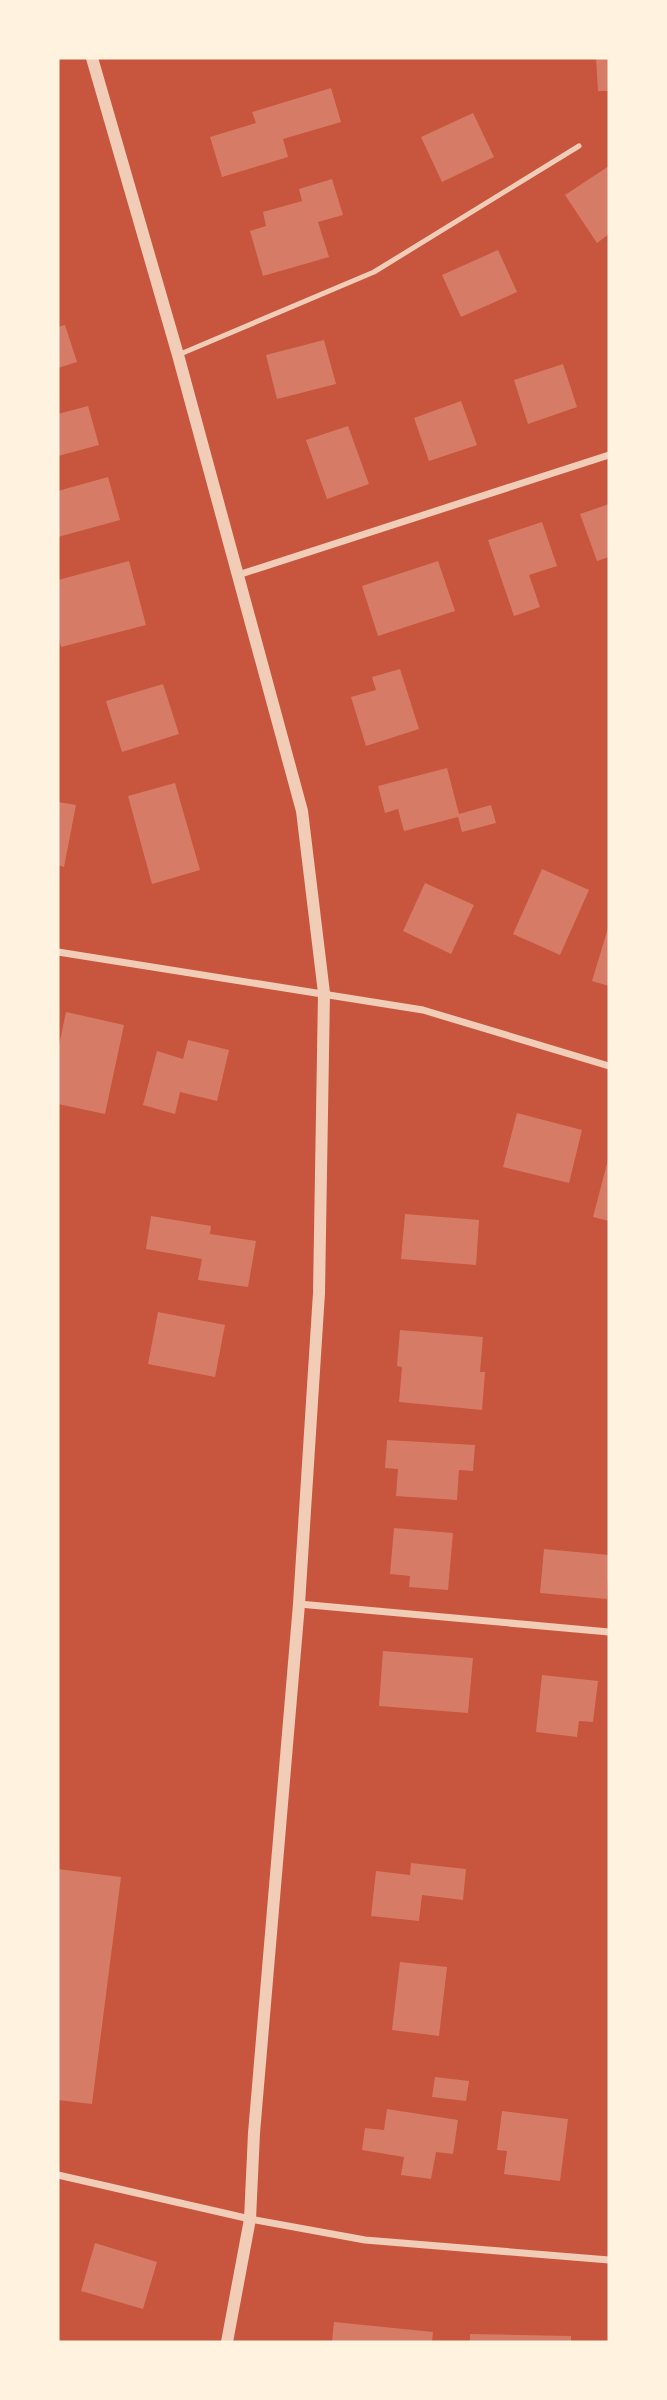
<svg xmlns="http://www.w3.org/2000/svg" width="667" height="2400" viewBox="0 0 667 2400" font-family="Spectral,serif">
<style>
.building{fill:#d67c66}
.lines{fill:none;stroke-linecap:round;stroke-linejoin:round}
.service{stroke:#f1ccb7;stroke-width:5}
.minor{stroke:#f1ccb7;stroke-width:7}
.tertiary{stroke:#f1ccb7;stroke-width:12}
</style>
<rect width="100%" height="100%" fill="#c8553d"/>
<!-- building -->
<g class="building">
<polygon points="596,58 609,58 609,91 598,91"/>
<polygon points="331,88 341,122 283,139 288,157 222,177 210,137 256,123 252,112"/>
<polygon points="473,113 494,157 442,182 421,137"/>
<polygon points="609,166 609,234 597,243 565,195"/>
<polygon points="332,179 343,215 318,222 329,257 263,276 250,231 266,226 263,212 302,201 299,189"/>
<polygon points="498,250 517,292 461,317 442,275"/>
<polygon points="65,325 77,362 58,368 58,327"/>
<polygon points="324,340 336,384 277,399 266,355"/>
<polygon points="563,364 577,407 528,424 514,380"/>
<polygon points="461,401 477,445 429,461 414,418"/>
<polygon points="88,406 99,445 58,456 58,414"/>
<polygon points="348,426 369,484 327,499 306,440"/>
<polygon points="108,477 120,520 58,537 58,491"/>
<polygon points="609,504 609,557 597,561 580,514"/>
<polygon points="542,522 557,566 529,575 540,607 514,616 488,540"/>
<polygon points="129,561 146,625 61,647 58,634 58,580"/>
<polygon points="438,561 455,611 378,636 362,586"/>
<polygon points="400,669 419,729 366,746 351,697 376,690 372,677"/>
<polygon points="163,684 179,734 122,752 106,701"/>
<polygon points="447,768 459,814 491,805 496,823 462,832 458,817 404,831 398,809 385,813 378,786"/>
<polygon points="175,783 200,870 152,884 128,796"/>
<polygon points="58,802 76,805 64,867 58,865"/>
<polygon points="542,869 589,890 560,955 513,934"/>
<polygon points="425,883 474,905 451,954 403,931"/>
<polygon points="609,925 609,986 592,981"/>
<polygon points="66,1012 124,1025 105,1114 58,1104 58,1050"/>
<polygon points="188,1040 229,1050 217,1101 180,1092 175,1114 143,1105 157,1051 183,1059"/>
<polygon points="517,1113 582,1130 569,1183 503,1167"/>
<polygon points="608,1160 609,1160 609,1221 593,1217"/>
<polygon points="405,1214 479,1220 476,1265 401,1259"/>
<polygon points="151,1216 211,1226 210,1234 256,1241 248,1287 198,1280 202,1259 146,1249"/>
<polygon points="158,1312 225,1325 215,1377 148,1364"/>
<polygon points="400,1330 483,1337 480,1372 485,1372 482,1410 399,1402 402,1367 397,1366"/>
<polygon points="387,1440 475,1445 473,1471 459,1470 457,1500 396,1496 398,1469 385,1468"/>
<polygon points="394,1528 453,1533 448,1590 409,1587 410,1576 390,1574"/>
<polygon points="544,1549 609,1555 607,1599 540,1593"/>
<polygon points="383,1651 473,1658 468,1713 379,1706"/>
<polygon points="542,1675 598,1681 593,1722 579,1721 577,1737 536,1732"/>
<polygon points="411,1863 466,1869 463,1900 422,1895 419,1921 371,1916 376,1871 410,1875"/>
<polygon points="58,1869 121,1877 92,2104 58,2100"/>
<polygon points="400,1962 447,1967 439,2036 392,2030"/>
<polygon points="435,2077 469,2081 466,2101 432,2097"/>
<polygon points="387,2109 458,2120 453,2154 436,2152 431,2179 401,2175 404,2157 362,2150 365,2128 384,2130"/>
<polygon points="502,2111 568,2119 560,2181 504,2174 507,2151 497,2150"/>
<polygon points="95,2243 157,2262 143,2309 81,2291"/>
<polygon points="334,2322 433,2332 432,2342 332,2342"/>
<polygon points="470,2334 571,2336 571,2342 470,2342"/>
</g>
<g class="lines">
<!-- service -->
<polyline class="service" points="178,355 374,272 579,146"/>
<!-- minor -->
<g class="minor">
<polyline points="238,575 609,455"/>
<polyline points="58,952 423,1010 609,1066"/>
<polyline points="299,1604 609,1632"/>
<polyline points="58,2175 250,2219 365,2240 609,2260"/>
</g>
<!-- tertiary -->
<polyline class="tertiary" points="92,58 178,355 302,811 324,993 319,1293 299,1604 254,2133 250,2219 227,2342"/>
</g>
<!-- border -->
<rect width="667" height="2400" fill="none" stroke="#fff3e0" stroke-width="119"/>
</svg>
